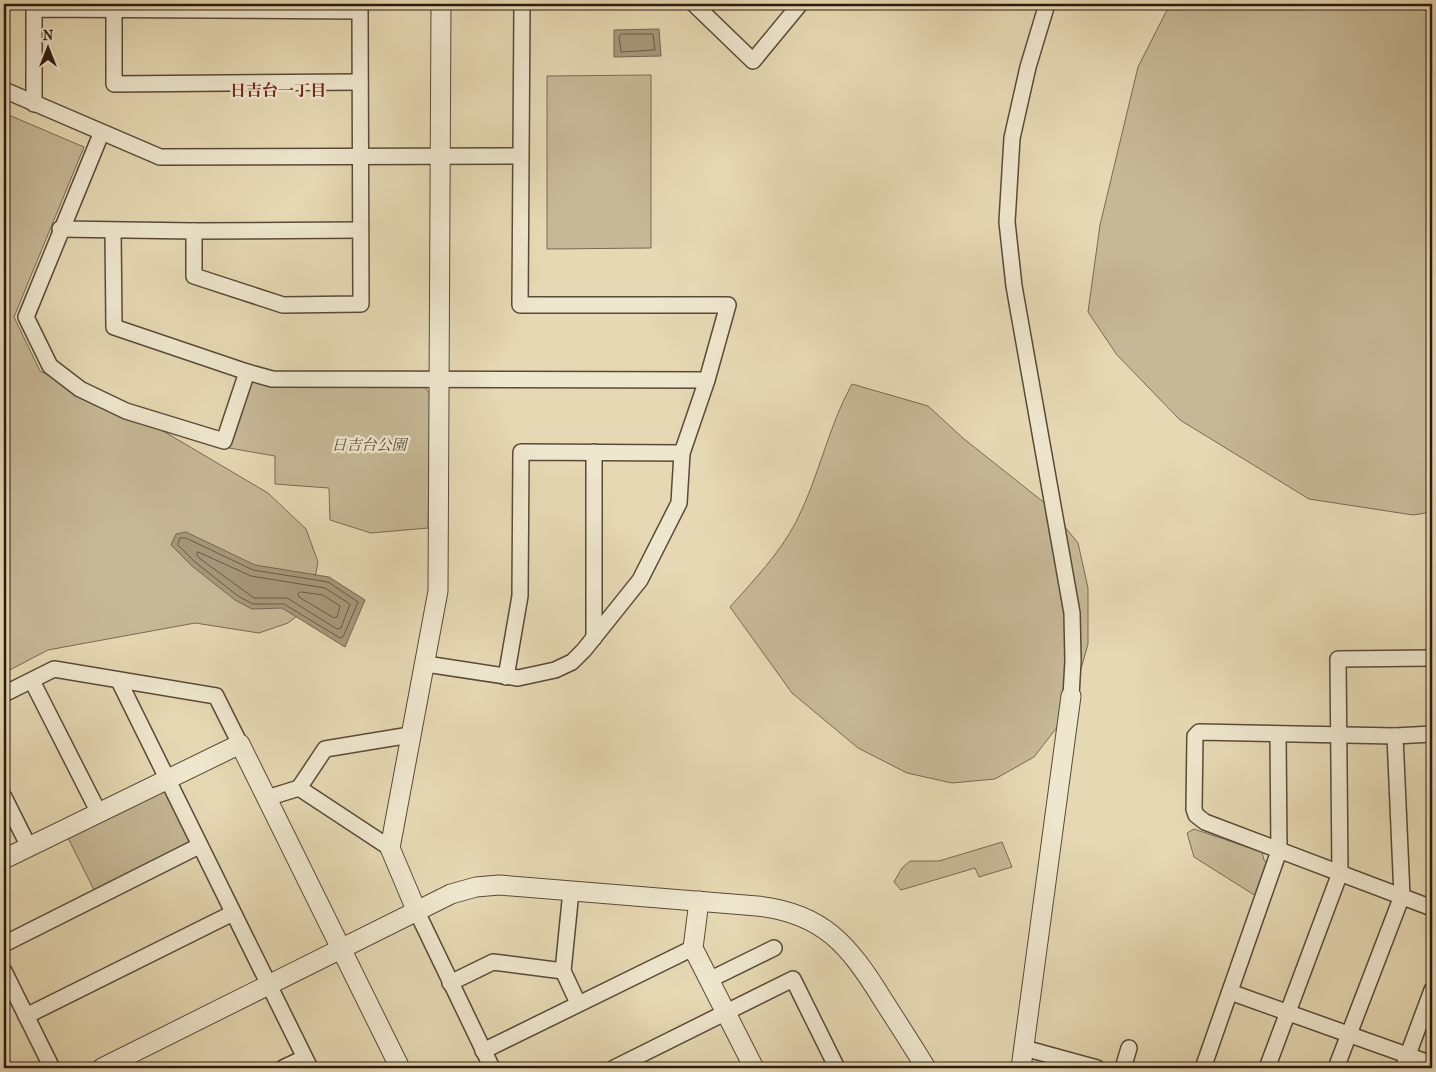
<svg xmlns="http://www.w3.org/2000/svg" width="1436" height="1072" viewBox="0 0 1436 1072" font-family="'IM FELL French Canon','Noto Serif JP',serif">
<style>
.green{fill:#c6b896;stroke:#796a53}
.water{fill:#a6987b;stroke:#756650}
.lines{fill:none;stroke-linecap:round;stroke-linejoin:round}
.shore{stroke:#695a46;stroke-width:1}
.minor-casing{stroke:#5a4a38;stroke-width:18}
.tertiary-casing{stroke:#5a4a38;stroke-width:21}
.minor{stroke:#eee6cd;stroke-width:15}
.tertiary{stroke:#eee6cd;stroke-width:19}
.labels{text-anchor:middle;stroke-width:5;stroke-linejoin:round;paint-order:stroke}
.park-label{font-size:15px;font-style:italic;fill:#5a4a38;stroke:#eee6cd}
.neighbourhood-label{font-size:16px;font-weight:bold;fill:#7a1f14;stroke:#eee6cd}
</style>
<rect width="100%" height="100%" fill="#e5d8b2"/>
<filter id="stains"><feTurbulence type="fractalNoise" baseFrequency=".004" numOctaves="4"/><feColorMatrix values="0 0 0 0 .2 0 0 0 0 .09 0 0 0 0 .02 0 0 0 .5 -.17"/></filter>
<radialGradient id="worn" r=".72"><stop offset=".6" stop-color="#630" stop-opacity="0"/><stop offset="1" stop-color="#630" stop-opacity=".3"/></radialGradient>
<!-- green -->
<g class="green">
<polygon points="1170,4 1432,4 1432,512 1413,515 1309,499 1180,420 1117,355 1088,312 1100,225 1138,67"/>
<polygon points="651,75 651,248 547,249 547,76"/>
<polygon points="4,113 84,147 14,317 40,371 158,428 268,493 306,529 318,562 312,594 302,612 288,623 259,633 195,623 48,650 4,673"/>
<polygon points="254,381 265,385 423,385 430,394 428,528 371,533 330,520 329,488 275,484 275,456 229,448 248,386"/>
<path d="M852 384 928 406 964 439 1046 504 1078 543 1088 588V644L1069 712 1034 757 995 779 952 783 907 773 858 748 792 693 730 607C754 580 779 554 796 522 819 477 828 427 852 384Z"/>
<polygon points="161,790 168,793 192,841 187,846 95,892 67,836"/>
<polygon points="1194,829 1262,852 1264,860 1271,866 1259,898 1194,857 1187,833"/>
<polygon points="1002,842 1012,867 979,877 975,868 901,890 894,882 902,868 910,861 939,861"/>
</g>
<!-- water -->
<g class="water">
<polygon points="659,29 661,56 614,57 614,30"/>
<polygon points="186,532 255,565 329,577 365,600 345,647 282,608 252,609 235,600 192,566 171,545 176,534"/>
</g>
<g class="lines">
<!-- shore -->
<g class="shore">
<polygon points="622,34 653,34 655,50 621,52 619,37"/>
<polygon points="180,538 186,538 253,570 328,582 358,602 343,637 340,638 284,604 253,604 238,596 195,562 178,545"/>
<polygon points="198,552 251,576 325,588 350,604 341,628 337,629 287,598 254,598 199,558 197,555"/>
<polygon points="301,592 323,595 340,606 337,617 334,618 299,597 298,594"/>
</g>
<!-- minor casing -->
<g class="minor-casing">
<g id="minor">
<polyline points="114,4 114,84 360,82"/>
<polyline points="694,4 753,61 800,4"/>
<polyline points="1047,4 1028,67 1012,138 1007,222 1014,286 1072,613 1073,661 1071,696"/>
<polyline points="4,90 160,157 520,156"/>
<polyline points="34,104 34,9 360,11 361,304 283,305 194,276 194,231 60,229"/>
<polyline points="101,134 26,317 50,366 80,389 126,411 224,441 247,372 272,379 707,380"/>
<polyline points="113,231 114,327 247,372"/>
<polyline points="194,231 360,230"/>
<polyline points="594,638 594,452"/>
<polyline points="426,664 518,678 555,670 572,662 584,650 640,580 679,503 682,453 707,380 728,305 520,305 522,4"/>
<polyline points="506,677 520,596 521,452 682,453"/>
<polyline points="32,681 99,813"/>
<polyline points="119,681 310,1068"/>
<polyline points="4,694 54,669 216,696 240,744"/>
<polyline points="1432,734 1395,736 1199,732 1195,736 1194,809 1196,815 1205,822 1432,908"/>
<polyline points="299,788 390,848"/>
<polyline points="4,797 29,847"/>
<polyline points="267,798 299,788 325,749 410,735"/>
<polyline points="571,891 563,971 578,1003"/>
<polyline points="417,912 492,1068"/>
<polyline points="4,944 199,846"/>
<polyline points="4,971 52,1068"/>
<polyline points="709,980 774,948"/>
<polyline points="450,983 493,962 563,971"/>
<polyline points="1230,992 1432,1064"/>
<polyline points="26,1016 233,913"/>
<polyline points="1024,1048 1097,1068"/>
<polyline points="483,1051 693,948"/>
<polyline points="283,1068 304,1058"/>
<polyline points="614,1068 793,979 837,1068"/>
<polyline points="1123,1068 1129,1048"/>
<polyline points="1203,1068 1279,851 1278,734"/>
<polyline points="1267,1068 1340,873 1338,659 1432,658"/>
<polyline points="1336,1068 1402,896 1395,736"/>
<polyline points="1403,1068 1432,990"/>
</g>
</g>
<!-- tertiary casing -->
<g class="tertiary-casing">
<g id="tertiary">
<polyline points="4,859 240,744 400,1068"/>
<polyline points="699,901 693,948 754,1068"/>
<polyline points="417,912 390,848 438,591 441,4"/>
<path d="M102 1068 451 894 476 887 499 885 757 906C823 913 849 945 883 1000 897 1022 912 1045 926 1068"/>
<polyline points="1021,1068 1071,696"/>
</g>
</g>
<!-- minor -->
<use href="#minor" class="minor"/>
<!-- tertiary -->
<use href="#tertiary" class="tertiary"/>
</g>
<g class="labels">
<!-- park labels -->
<g class="park-label">
<text x="369" y="450">日吉台公園</text>
</g>
<!-- neighbourhood labels -->
<g class="neighbourhood-label">
<text x="278" y="96">日吉台一丁目</text>
</g>
</g>
<!-- margin -->
<rect width="1436" height="1072" fill="none" stroke="#e5d8b2" stroke-width="20"/>
<rect x="5" y="5" width="1426" height="1062" fill="none" stroke="#2c1b10" stroke-width="2.5"/>
<rect x="10" y="10" width="1416" height="1052" fill="none" stroke="#2c1b10"/>
<!-- north arrow -->
<g transform="translate(48 48)" stroke="#eee6cd" stroke-width="4" paint-order="stroke">
<path d="M0-4L9 19L0 12L-9 19Z" fill="#2c1b10"/>
<text y="-8" font-size="14" font-weight="bold" text-anchor="middle" fill="#2c1b10">N</text>
</g>
<rect width="100%" height="100%" filter="url(#stains)"/>
<rect width="100%" height="100%" fill="url(#worn)"/>
</svg>
